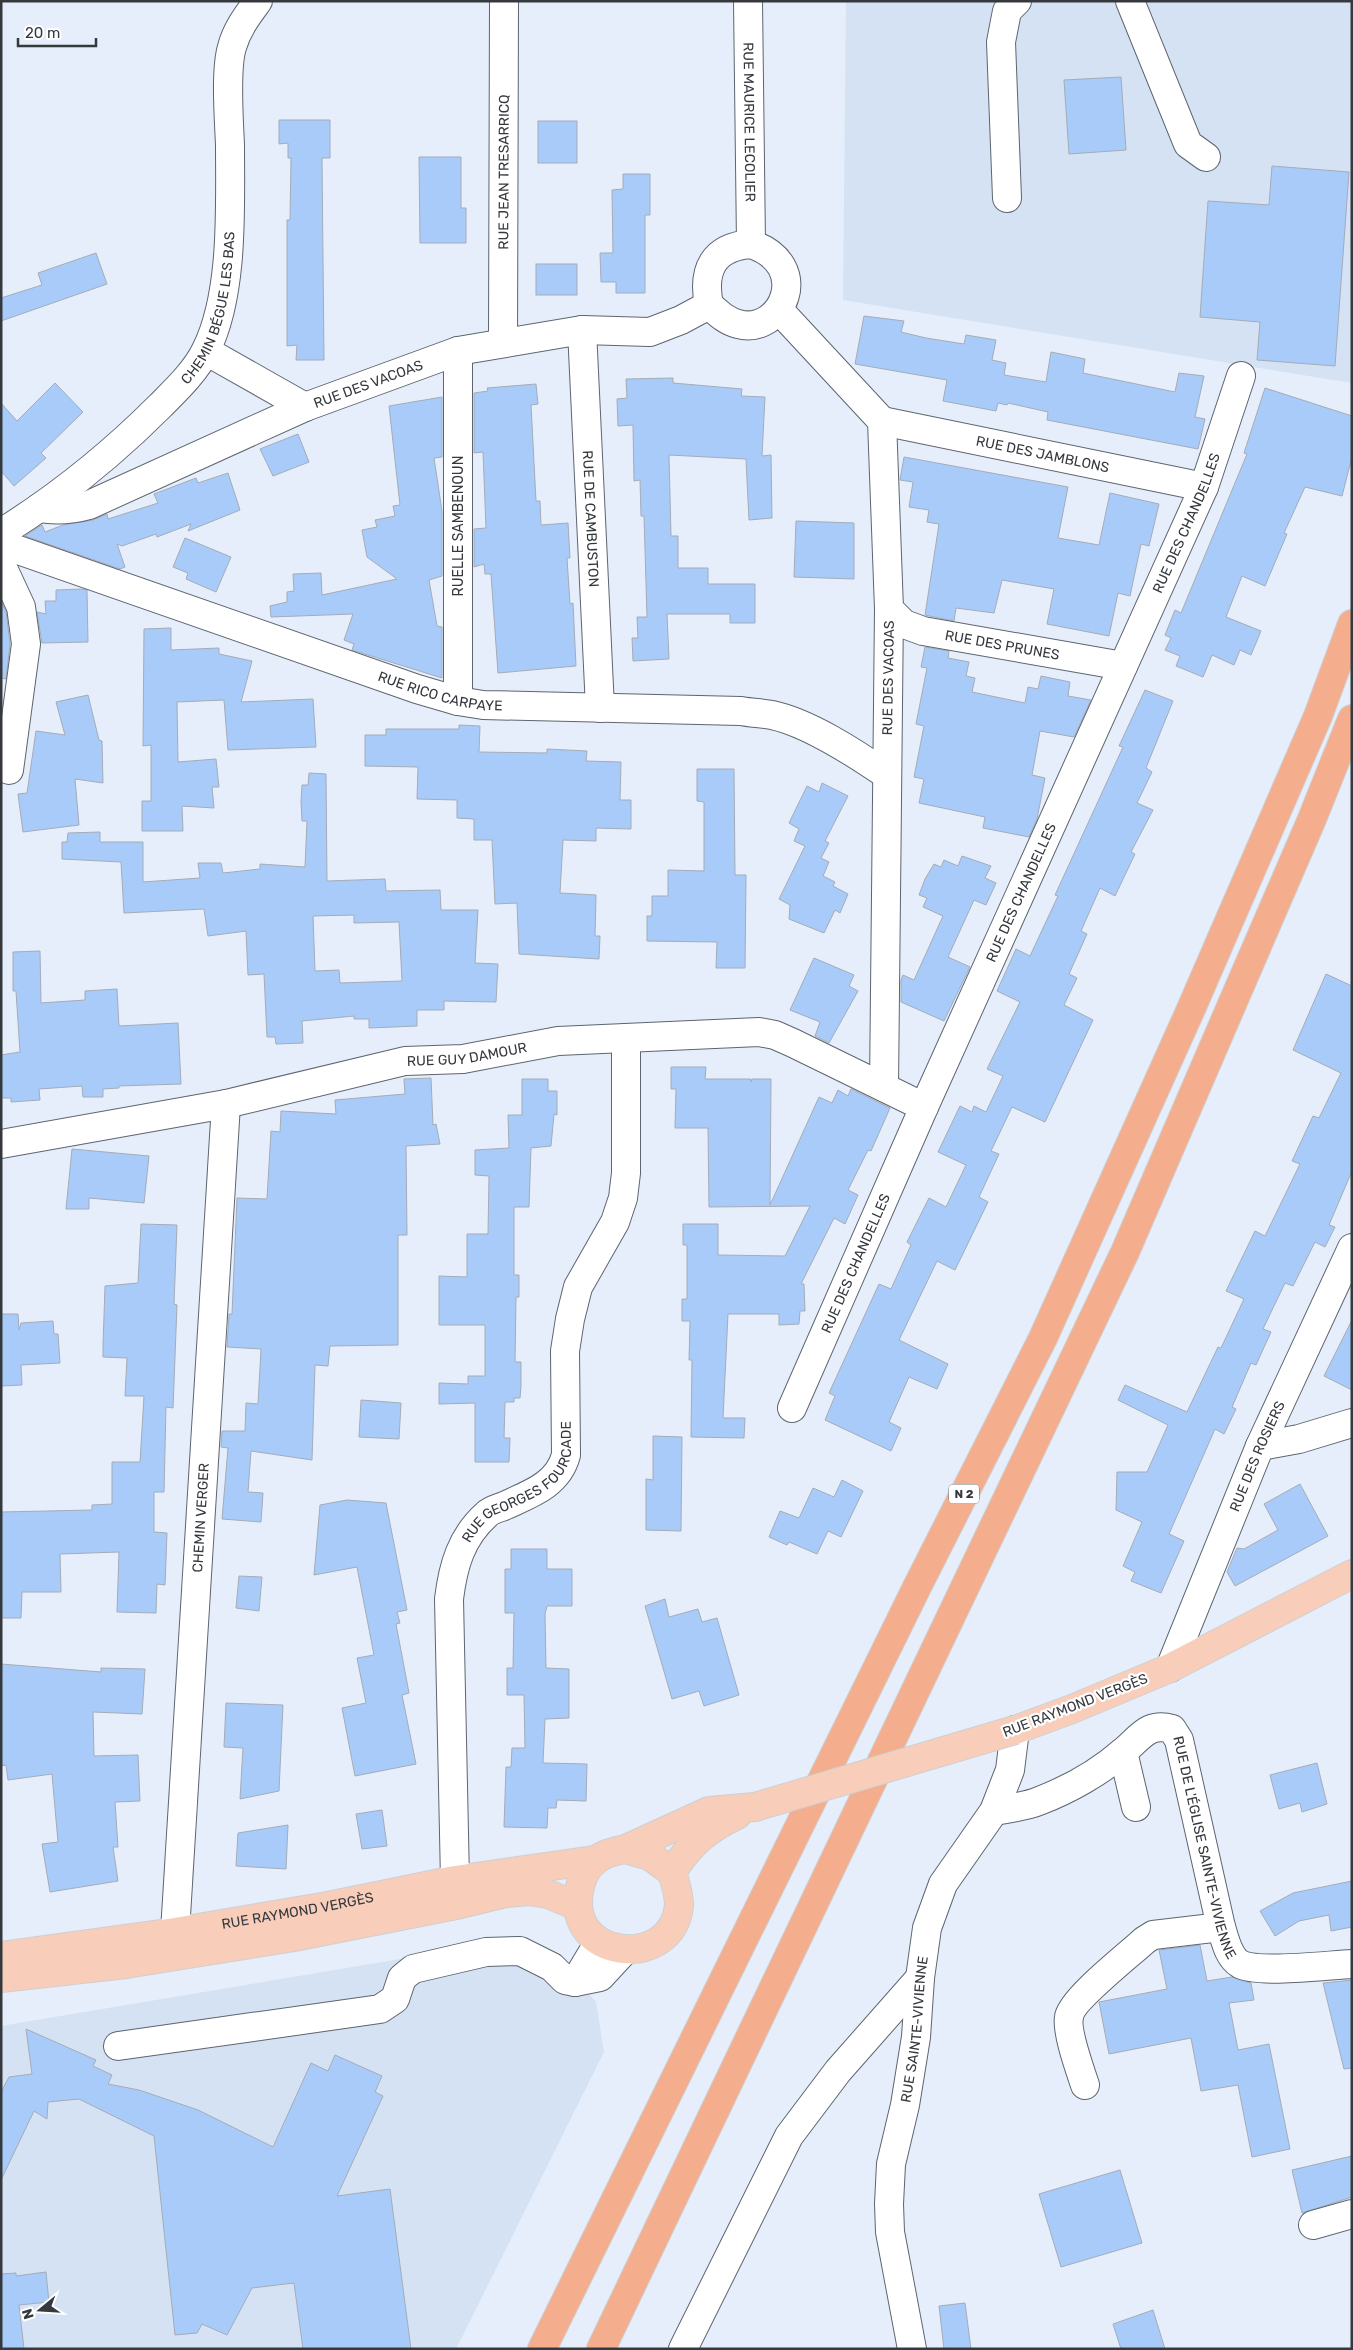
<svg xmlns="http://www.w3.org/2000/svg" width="1353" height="2350" viewBox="0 0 1353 2350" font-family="Rubik,sans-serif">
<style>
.built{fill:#d4e2f4}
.building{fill:#a9cbfa;stroke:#a4acb7;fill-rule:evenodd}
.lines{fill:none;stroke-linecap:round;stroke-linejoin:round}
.minor-casing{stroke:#5d656f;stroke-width:30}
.major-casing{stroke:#cfcfd0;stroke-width:30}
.highway-casing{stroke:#cfcfd0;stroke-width:30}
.minor{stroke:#fff;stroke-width:28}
.major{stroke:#f8cebb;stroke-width:28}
.highway{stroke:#f4ae8d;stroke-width:28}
.major-bridge-casing{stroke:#cfcfd0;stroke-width:30;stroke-linecap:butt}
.major-bridge{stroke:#f8cebb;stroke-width:28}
.labels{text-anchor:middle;stroke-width:4.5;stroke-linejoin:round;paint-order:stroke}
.shield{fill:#fff;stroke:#727477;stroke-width:1}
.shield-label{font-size:12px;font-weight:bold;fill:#35383d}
.street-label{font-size:14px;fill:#35383d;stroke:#fff}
</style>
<rect width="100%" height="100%" fill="#e5eefa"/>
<!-- built -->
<g class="built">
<polygon points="846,1 1352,1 1352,383 843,300"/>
<polygon points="478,1946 559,1960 596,2002 604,2052 456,2349 1,2349 1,2026"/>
</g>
<!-- building -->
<g class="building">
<polygon points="1121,77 1126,150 1069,154 1064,80"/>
<polygon points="279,120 330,120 330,158 322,158 324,360 296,360 297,345 287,346 287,220 290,220 291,158 288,158 288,143 279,144"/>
<rect x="538" y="121" width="39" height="42"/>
<polygon points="419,157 461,157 461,208 466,208 466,243 420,243"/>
<polygon points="1272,166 1349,172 1335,366 1257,360 1260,322 1200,317 1208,201 1269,205"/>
<polygon points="623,174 650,174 650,215 645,215 645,293 616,293 616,282 601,282 600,253 613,253 612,190 623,189"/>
<polygon points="96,253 107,284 1,321 1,298 42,285 38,273"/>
<rect x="536" y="264" width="41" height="31"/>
<polygon points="864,316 904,321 901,332 926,338 964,344 966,335 996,340 992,360 1006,363 1004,375 1046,382 1051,352 1085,359 1083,373 1175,392 1179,373 1204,376 1195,417 1205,419 1198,449 1047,420 1048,412 1008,403 1007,405 998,403 996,411 943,401 947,380 855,364"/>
<polygon points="673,378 673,383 742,389 741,396 765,397 762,456 771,455 772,518 749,520 746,459 669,455 671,536 678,536 678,568 708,568 708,584 755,584 755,623 730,623 730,614 667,614 669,659 633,661 632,638 638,638 637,617 647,617 644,516 641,516 640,480 634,481 633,425 618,426 617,399 627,398 626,379"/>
<polygon points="55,383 83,412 41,453 46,458 14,486 1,471 1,403 17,421"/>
<polygon points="536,384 538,404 531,405 536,501 540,501 541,525 568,523 570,558 567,558 570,604 573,603 576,666 498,673 491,574 485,574 484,564 474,567 474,529 486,528 483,452 474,453 474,393 488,391 487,388"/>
<polygon points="1265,388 1352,416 1352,457 1342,496 1305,487 1284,533 1287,534 1265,586 1242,576 1226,617 1261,631 1251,655 1240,650 1234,665 1212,655 1203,677 1176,666 1180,656 1165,650 1171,638 1165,635 1175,610 1181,613 1247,454 1244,453"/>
<polygon points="442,397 442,457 434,458 442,511 442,576 429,580 437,626 442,627 442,678 352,650 354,644 344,640 353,614 271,617 270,606 287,602 287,592 294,591 293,574 321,573 322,595 397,579 367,557 362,530 377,527 375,520 395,516 393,506 400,505 389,406"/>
<polygon points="298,434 309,462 273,476 260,449"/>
<polygon points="904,457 1068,487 1058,538 1099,545 1110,493 1159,504 1149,546 1141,544 1130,596 1118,593 1109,636 1047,624 1054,589 1002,580 994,613 956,608 954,621 925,615 939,524 927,522 929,510 909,507 913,482 900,480"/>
<polygon points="228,473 240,510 188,531 191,524 157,537 156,534 122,546 117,544 125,567 120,569 25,536 42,525 45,532 63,525 93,520 107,514 108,519 158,503 154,494 196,478 198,483"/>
<polygon points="796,521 854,523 854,579 794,577"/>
<polygon points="185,538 231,557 216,592 186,579 188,573 173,567"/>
<polygon points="81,589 87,590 88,642 42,643 37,612 46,614 45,601 56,601 56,590"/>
<polygon points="1,602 6,611 10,644 6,679 1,678"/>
<polygon points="171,628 171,650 219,648 219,654 252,661 241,702 313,699 316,747 228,750 224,700 177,702 178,762 216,759 219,787 212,787 214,808 182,806 183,831 142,831 142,801 151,801 151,745 143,746 144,629"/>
<polygon points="925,647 949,651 948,658 969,662 966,676 975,678 972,692 1025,703 1028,687 1038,689 1041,676 1070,682 1068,696 1091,700 1074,737 1040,731 1032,775 1045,778 1037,819 1029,837 983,828 985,817 919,803 924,779 914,777 924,726 916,724 927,668 921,667"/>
<polygon points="1145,690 1173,701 1146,768 1152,772 1137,803 1153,810 1131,852 1135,854 1115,896 1100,888 1081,931 1087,934 1069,974 1077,978 1064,1005 1093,1020 1045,1122 1012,1107 991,1151 999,1154 979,1197 988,1202 955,1270 937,1261 899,1340 948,1364 937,1389 909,1377 889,1422 901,1428 891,1451 825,1420 835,1396 829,1393 879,1284 891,1289 911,1245 907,1242 929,1198 946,1207 966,1165 938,1152 960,1106 972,1112 974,1106 986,1112 1003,1076 987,1069 1020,1002 997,991 1016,949 1030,956 1058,896 1055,895 1123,747 1119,746"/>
<polygon points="88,695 99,740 102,741 103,783 75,779 79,825 23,832 18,794 27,793 36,731 65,735 56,702"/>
<polygon points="459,725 480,726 479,752 547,753 547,749 587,751 586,761 621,762 620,800 631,800 631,829 596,828 596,841 563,840 560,893 596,895 595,936 600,936 599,959 519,954 517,903 495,904 492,840 474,840 474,819 457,818 457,800 417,799 418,767 365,766 365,735 386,735 386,729 459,729"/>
<polygon points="697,769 734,769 735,875 746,875 745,968 716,968 717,942 647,941 647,916 652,916 652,896 668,896 668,870 704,871 704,802 697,801"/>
<path d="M309 773 326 774 327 881 385 879 386 891 440 890 441 910H478L475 963 498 964 496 1002 444 1001V1010H417V1026L369 1028V1019H354V1016L302 1021 303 1043 276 1044 275 1037H267L264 974 248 975 246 931 208 936 204 909 124 913 121 862 62 859V842H67L68 833 100 832V842H143V882L200 878 198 863H221L223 873 260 869V864L305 867 307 821H302L301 801 302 785H308ZM354 915V923L399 922 402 981 340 983 339 970 315 971 313 916Z"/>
<polygon points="822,783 848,796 825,841 829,843 821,858 829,862 823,876 835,882 833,886 848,894 840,913 835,910 824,933 789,919 790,905 779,899 805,846 794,841 799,829 789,823 807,786 819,792"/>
<polygon points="962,856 991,866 985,878 996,883 986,905 974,900 948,957 970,967 944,1021 901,1002 901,980 903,975 914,980 943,916 923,907 927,898 919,895 925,879 934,864 941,867 944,860 958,866"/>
<polygon points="40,951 41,1003 85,1000 85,991 117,989 119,1026 178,1023 181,1084 119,1086 119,1088 103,1089 103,1097 83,1097 82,1086 39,1089 40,1100 11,1102 11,1098 1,1098 1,1055 20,1052 16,991 13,991 13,952"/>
<polygon points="814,958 854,975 849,986 858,991 829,1043 815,1036 820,1022 790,1010"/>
<polygon points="1326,974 1352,986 1352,1171 1329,1225 1335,1227 1325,1247 1315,1242 1293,1286 1285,1283 1263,1329 1271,1332 1256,1365 1251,1363 1232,1407 1236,1409 1224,1434 1215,1429 1169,1534 1184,1541 1161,1593 1131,1581 1135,1572 1123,1566 1142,1522 1116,1510 1117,1472 1147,1472 1168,1425 1118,1400 1125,1385 1187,1412 1218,1347 1221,1348 1244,1299 1226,1291 1255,1231 1265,1236 1300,1164 1292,1161 1313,1116 1319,1118 1341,1073 1293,1050"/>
<polygon points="671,1067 706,1067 705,1079 751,1079 751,1082 752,1079 771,1079 770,1205 819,1097 832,1103 838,1090 848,1096 851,1089 890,1108 871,1151 868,1150 848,1190 858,1195 845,1224 834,1218 801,1284 804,1284 805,1311 800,1311 799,1324 779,1325 779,1314 728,1314 723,1418 745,1418 744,1438 691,1437 692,1360 689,1360 690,1321 682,1321 682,1299 687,1299 687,1245 683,1245 683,1224 718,1224 718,1255 785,1256 810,1206 709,1207 708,1128 675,1128 676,1089 671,1089"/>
<polygon points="431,1078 433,1125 436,1124 440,1144 406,1146 407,1235 398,1235 398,1345 330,1346 328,1366 315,1365 312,1460 251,1451 248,1492 263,1493 261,1522 222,1519 228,1448 221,1447 222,1431 245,1431 246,1403 258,1404 261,1349 227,1347 229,1314 232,1314 237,1198 267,1199 271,1131 280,1132 281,1111 336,1114 335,1100 405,1094 404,1079"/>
<polygon points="522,1079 548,1079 548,1091 557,1091 557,1115 554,1114 551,1146 531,1148 529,1207 514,1207 514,1275 519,1275 519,1297 516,1297 515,1362 521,1362 521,1386 520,1398 514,1398 514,1402 505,1402 504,1438 510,1438 509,1462 475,1462 475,1403 439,1404 439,1383 468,1384 468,1376 485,1376 485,1325 439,1325 439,1276 467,1277 467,1234 488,1234 489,1176 475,1175 475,1150 509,1148 508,1115 522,1115"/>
<polygon points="72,1149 149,1156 144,1203 89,1198 89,1209 66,1209"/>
<polygon points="141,1224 177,1225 174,1304 177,1305 173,1408 166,1407 164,1492 154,1492 154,1532 167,1533 165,1585 157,1584 156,1613 117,1612 119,1552 60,1554 61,1592 22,1592 21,1618 1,1618 1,1512 92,1510 92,1505 112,1504 112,1462 140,1462 144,1396 125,1396 127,1358 103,1357 103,1345 105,1286 138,1283"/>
<polygon points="1,1314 18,1314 19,1330 21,1323 53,1321 54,1334 58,1334 60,1363 21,1365 22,1385 1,1386"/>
<polygon points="1352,1320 1352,1390 1324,1376"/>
<polygon points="361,1400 401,1403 399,1439 359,1437"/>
<polygon points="653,1436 682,1437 681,1531 646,1530 646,1479 653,1480"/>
<polygon points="842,1480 863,1491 841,1537 828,1531 817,1554 789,1542 787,1545 769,1537 780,1511 799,1518 813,1488 834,1497"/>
<polygon points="1300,1484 1328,1536 1235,1586 1227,1572 1237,1548 1244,1549 1278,1530 1264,1504"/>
<polygon points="347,1500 386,1503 407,1610 397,1612 400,1623 396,1624 409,1693 402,1695 416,1764 355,1776 342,1708 366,1703 357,1658 374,1655 357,1567 314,1575 320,1505"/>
<polygon points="511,1549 547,1549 547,1569 572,1569 572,1606 547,1606 545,1614 546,1668 569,1669 569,1718 545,1719 543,1763 587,1764 586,1801 557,1800 556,1808 548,1808 547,1828 504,1827 506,1767 511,1767 512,1748 525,1748 524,1695 507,1695 507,1668 513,1668 514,1613 505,1613 505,1569 511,1569"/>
<polygon points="239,1576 262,1577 259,1611 236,1608"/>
<polygon points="665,1599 669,1617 698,1609 702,1622 717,1618 739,1695 704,1706 699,1691 672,1699 645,1606"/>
<polygon points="1,1664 101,1672 101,1668 145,1669 142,1714 93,1712 94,1756 138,1755 140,1801 115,1802 118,1847 113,1847 118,1881 50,1892 42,1844 58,1842 52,1774 8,1780 6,1765 1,1766"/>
<polygon points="226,1703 283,1705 279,1791 240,1799 243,1748 224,1747"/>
<polygon points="1317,1763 1327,1804 1302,1812 1300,1803 1279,1809 1270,1775"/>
<polygon points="382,1810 387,1846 362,1849 356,1814"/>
<polygon points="288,1825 286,1869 236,1866 238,1833"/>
<polygon points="1352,1881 1352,1927 1331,1931 1329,1915 1299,1921 1275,1936 1260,1911 1293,1893"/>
<polygon points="1200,1945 1207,1981 1232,1977 1251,1983 1254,2000 1229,2003 1238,2050 1269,2044 1290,2149 1252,2157 1238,2085 1201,2091 1191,2038 1109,2054 1099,2002 1167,1989 1159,1950"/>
<polygon points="1352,1980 1352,2068 1344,2069 1323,1983"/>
<polygon points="26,2029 96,2060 93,2066 112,2075 108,2084 139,2090 198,2110 273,2147 311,2063 328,2071 335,2055 382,2076 375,2092 383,2096 337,2196 390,2189 411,2349 303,2349 294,2283 252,2288 227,2335 202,2324 197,2333 175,2335 154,2136 79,2099 48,2102 47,2119 34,2111 1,2180 1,2092 9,2077 32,2074"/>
<polygon points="1352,2156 1352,2197 1302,2213 1292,2170"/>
<polygon points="1120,2170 1142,2243 1061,2267 1039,2194"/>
<polygon points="46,2272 49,2302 19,2305 24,2349 1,2349 1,2274 16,2273 16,2276"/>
<polygon points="965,2303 971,2349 944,2349 939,2306"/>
<polygon points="1153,2310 1165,2349 1121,2349 1113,2324"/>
</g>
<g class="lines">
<!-- minor casing -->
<g class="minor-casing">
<g id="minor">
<path id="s1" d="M748 1 751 244"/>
<polyline points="1130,1 1188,144 1206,157"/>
<polyline points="1007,198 1001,42 1007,11 1017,1"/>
<path d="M751 244C814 265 782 336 738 324 726 321 718 313 709 305 702 270 713 247 751 244Z"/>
<polyline points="779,310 882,421 889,609 884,1087"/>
<path id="s2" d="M582 330 600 708"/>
<path id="s3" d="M503 342 504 1"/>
<polyline points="206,351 305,407"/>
<path id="s4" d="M882 421 1204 487"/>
<path id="s5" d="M39 508C57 511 71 510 89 505L305 407 458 351 582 330 650 332 681 320 709 305"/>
<path id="s6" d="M1 533C59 497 112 454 160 406 176 390 196 371 206 350 234 294 230 207 230 145 229 120 225 70 232 47 237 29 247 16 258 1"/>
<path id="s7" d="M1 544 417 689 458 701 483 705 741 711C751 713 762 713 772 715 809 723 855 753 887 775"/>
<polyline points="1,564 21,607 26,644 9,770"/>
<path id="s8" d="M889 609 904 624 923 631 1123 666"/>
<polyline points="458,701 458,351"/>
<path id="s9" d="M1 1144 226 1104 405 1061 463 1059 558 1041 759 1032 775 1035 793 1043 924 1107"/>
<path id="s10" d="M792 1408 924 1107 1204 487 1241 376"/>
<polyline points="1260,1446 1299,1439 1352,1423"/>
<path id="s11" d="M1170 1668 1260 1446 1352 1248"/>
<polyline points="1123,1752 1136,1807"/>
<path id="s12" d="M994 1811C1008 1808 1025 1807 1039 1801 1068 1790 1100 1772 1124 1751 1141 1737 1148 1722 1172 1729L1179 1740 1221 1927C1225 1939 1228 1957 1240 1964 1259 1974 1328 1965 1352 1964"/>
<path id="s13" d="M461 1903 455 1880 449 1599C453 1566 461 1537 487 1514 491 1510 499 1508 504 1506 530 1494 558 1485 566 1455L565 1351 570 1319 578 1287 615 1222 623 1198 626 1173V1038"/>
<path id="s14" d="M175 1932 226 1104"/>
<polyline points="575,1982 599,1942"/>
<polyline points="118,2046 380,2009 395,1999 402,1978 413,1969 486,1952 520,1951 552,1967 565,1980 575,1982 600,1977 625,1950"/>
<path d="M1085 2085C1080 2070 1066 2031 1069 2017 1071 2000 1130 1954 1145 1940L1153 1935 1221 1927"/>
<polyline points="1313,2225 1352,2214"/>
<polyline points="683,2349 789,2136 838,2071 920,1978"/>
<path id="s15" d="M912 2349 890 2232 889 2204 891 2164 905 2105 916 2037 920 1978 927 1928 943 1884 994 1811 1010 1770 1015 1730"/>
</g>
</g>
<!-- major casing -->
<g class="major-casing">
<g id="major">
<polyline points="1015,1730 1072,1709 1170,1668 1352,1574"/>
<path d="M626 1849 650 1856 672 1872C675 1882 679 1894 679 1905 673 1973 558 1960 581 1883 587 1860 605 1852 626 1849Z"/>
<polyline points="626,1849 709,1811 755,1807"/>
<path d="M672 1872C691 1843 706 1830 737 1815"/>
<path id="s16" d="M1 1956 175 1932 328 1906 455 1880 594 1860"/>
<polyline points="1,1978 126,1964 294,1937 461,1904 506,1893 529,1891 548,1894 577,1906"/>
</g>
</g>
<!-- highway casing -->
<g class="highway-casing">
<g id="highway">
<polyline points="542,2349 917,1587 1043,1338 1191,1009 1318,716 1352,624"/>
<polyline points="601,2349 1125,1252 1312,819 1352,719"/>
</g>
</g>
<!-- minor -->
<use href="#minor" class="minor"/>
<!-- major -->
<use href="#major" class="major"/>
<!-- highway -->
<use href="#highway" class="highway"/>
<!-- major-bridge casing -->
<g class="major-bridge-casing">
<polyline id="major-bridge" points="755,1807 1015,1730"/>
</g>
<!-- major-bridge -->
<use href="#major-bridge" class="major-bridge"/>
</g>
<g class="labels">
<!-- shield labels -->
<rect class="shield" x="949" y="1484.5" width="30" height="19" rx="4"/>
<g class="shield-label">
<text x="964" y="1498">N 2</text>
</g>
<!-- street labels -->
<g class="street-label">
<text dy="5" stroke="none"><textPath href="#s1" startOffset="121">RUE MAURICE LECOLIER</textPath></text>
<text dy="5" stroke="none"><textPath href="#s3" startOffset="170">RUE JEAN TRESARRICQ</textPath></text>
<text dy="5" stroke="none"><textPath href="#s6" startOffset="318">CHEMIN BÉGUE LES BAS</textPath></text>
<text dy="5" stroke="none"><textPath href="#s5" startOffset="355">RUE DES VACOAS</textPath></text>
<text dy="5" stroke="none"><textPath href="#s4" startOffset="164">RUE DES JAMBLONS</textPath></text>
<text dy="5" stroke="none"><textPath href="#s2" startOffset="189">RUE DE CAMBUSTON</textPath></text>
<text dy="5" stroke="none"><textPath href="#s10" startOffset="969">RUE DES CHANDELLES</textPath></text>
<text transform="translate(458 526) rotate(-90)" y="5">RUELLE SAMBENOUN</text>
<text dy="5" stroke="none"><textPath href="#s8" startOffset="122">RUE DES PRUNES</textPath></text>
<text transform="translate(888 678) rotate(-89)" y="5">RUE DES VACOAS</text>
<text dy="5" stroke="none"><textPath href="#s7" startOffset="464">RUE RICO CARPAYE</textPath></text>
<text dy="5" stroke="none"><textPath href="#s10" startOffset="564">RUE DES CHANDELLES</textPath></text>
<text dy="5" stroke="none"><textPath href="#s9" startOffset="475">RUE GUY DAMOUR</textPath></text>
<text dy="5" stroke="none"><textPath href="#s10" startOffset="158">RUE DES CHANDELLES</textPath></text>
<text dy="5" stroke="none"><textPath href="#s11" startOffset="229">RUE DES ROSIERS</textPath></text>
<text dy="5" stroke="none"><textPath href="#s13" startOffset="451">RUE GEORGES FOURCADE</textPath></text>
<text dy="5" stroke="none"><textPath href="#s14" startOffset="415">CHEMIN VERGER</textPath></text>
<text transform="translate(1075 1705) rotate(-21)" y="5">RUE RAYMOND VERGÈS</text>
<text dy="5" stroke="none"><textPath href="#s12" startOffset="325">RUE DE L'ÉGLISE SAINTE-VIVIENNE</textPath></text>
<text dy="5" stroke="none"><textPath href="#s16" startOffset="300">RUE RAYMOND VERGÈS</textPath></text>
<text dy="5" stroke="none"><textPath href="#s15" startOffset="324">RUE SAINTE-VIVIENNE</textPath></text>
</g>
</g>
<!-- border -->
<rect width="1353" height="2350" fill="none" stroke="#35383d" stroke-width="5"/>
<!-- north arrow -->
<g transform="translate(40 2310) rotate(252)" stroke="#ffffff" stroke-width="4" paint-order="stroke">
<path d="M0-4L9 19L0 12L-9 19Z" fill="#35383d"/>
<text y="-8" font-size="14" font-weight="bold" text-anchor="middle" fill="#35383d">N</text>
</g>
<!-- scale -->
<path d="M18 38v8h78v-8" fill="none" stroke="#35383d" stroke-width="2.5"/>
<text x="25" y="38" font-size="15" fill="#35383d" stroke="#ffffff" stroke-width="4" paint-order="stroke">20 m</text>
</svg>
